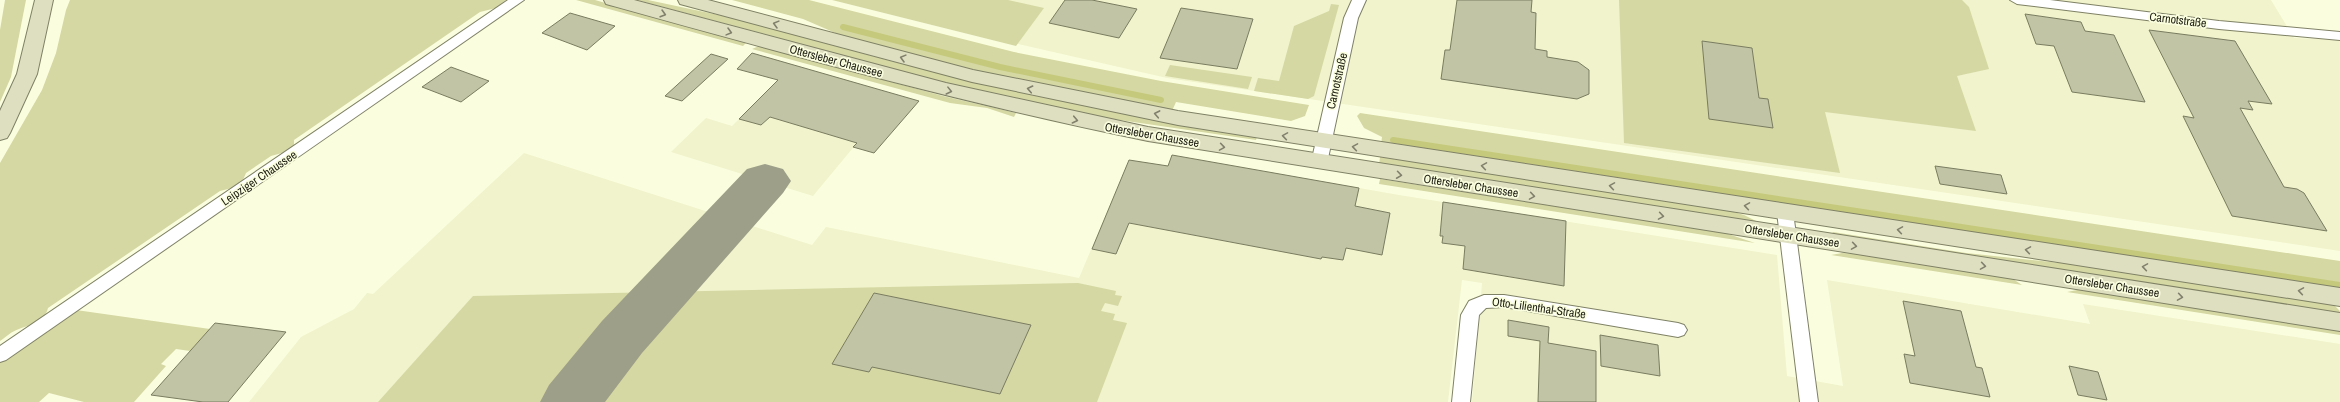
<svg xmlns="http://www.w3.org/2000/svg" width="2340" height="402" viewBox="0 0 2340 402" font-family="'Archivo Narrow',sans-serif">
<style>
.built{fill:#f0f3cb}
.green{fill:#d5d8a3}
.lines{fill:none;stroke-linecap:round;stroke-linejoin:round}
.stream{stroke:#c5c97b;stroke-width:6}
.taxiway{fill:#9d9f88;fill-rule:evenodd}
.building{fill:#c1c4a5;stroke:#7a7c60}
.minor-casing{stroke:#7f8165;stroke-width:2}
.secondary-casing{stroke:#7f8165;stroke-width:2}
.minor{fill:#fff;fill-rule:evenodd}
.secondary{fill:#dedfc0;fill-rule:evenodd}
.oneway{stroke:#80806c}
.labels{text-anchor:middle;stroke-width:3.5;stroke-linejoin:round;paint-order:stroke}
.street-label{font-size:12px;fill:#222217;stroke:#fbfede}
</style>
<rect width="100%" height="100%" fill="#fbfede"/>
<!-- built -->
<g class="built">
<polygon points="840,0 2271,0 2294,38 2340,40 2340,251 1167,78 931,24"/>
<polygon points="770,117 857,143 813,196 671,152 706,118 732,126 739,119 761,125"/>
<polygon points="524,153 812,245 826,227 1079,278 1129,160 1168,166 1172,155 1399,195 1777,255 1787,376 1843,386 1827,280 2090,324 2083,304 2340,344 2340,402 1472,402 1482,283 1462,280 1448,402 249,402 301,337 354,309 367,293 373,294"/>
</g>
<!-- green -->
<g class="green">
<polygon points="5,0 26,0 11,77 0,102 0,30"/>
<path d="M70 0H506L496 8 480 12 294 140V146L282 153 271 156 246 173 243 180 232 188 220 191 48 308C44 323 32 324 19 329 12 331 6 337 0 341V163L42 90 56 53 66 10Z"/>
<polygon points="576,0 595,0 746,43 743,46"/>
<polygon points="637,0 648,0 728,17 902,64 1031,95 1132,115 1257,137 1256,140 1106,118 995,96"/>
<polygon points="732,0 809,0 1014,52 1161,81 1309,105 1305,116 1291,121 1176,102 1172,111 987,73 913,54 840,35 803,19"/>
<polygon points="832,0 1008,0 1044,8 1016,46"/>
<polygon points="1619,0 1962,0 1969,7 1989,69 1957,76 1976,131 1825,112 1840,173 1624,143"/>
<polygon points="1331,4 1339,5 1314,96 1308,99 1254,91 1258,78 1279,81 1294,26 1329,11"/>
<polygon points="759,46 943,96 1016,113 1014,117 987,108 950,103 752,49"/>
<polygon points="1170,65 1252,77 1248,89 1165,76"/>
<polygon points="1360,113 2340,261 2340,290 1381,144 1382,137 1364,128 1357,116"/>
<polygon points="1380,157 1724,209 1744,215 1758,222 1379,165"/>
<polygon points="1380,179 1725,233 1755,243 1379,184"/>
<polygon points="1833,232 1966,253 2089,266 2334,305 2340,311 2339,313 1831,235"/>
<polygon points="1842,253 1857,254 2010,277 2022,285 1831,255"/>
<polygon points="1078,283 1116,291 1115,295 1122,296 1118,306 1105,303 1101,311 1115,314 1113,320 1127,323 1097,402 378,402 473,296"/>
<polygon points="2082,289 2340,331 2340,335 2067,292"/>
<polygon points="76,310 210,329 190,351 176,349 161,364 166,366 134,402 84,402 49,393 39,402 0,402 0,363"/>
</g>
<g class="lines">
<!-- stream -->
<g class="stream">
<polyline points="843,27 1000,67 1161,100"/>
<polyline points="1393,140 2340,285"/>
</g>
<!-- taxiway -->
<polygon class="taxiway" points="765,164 783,169 791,181 783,193 642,353 605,402 540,402 549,385 602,321 747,169"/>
</g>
<!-- building -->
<g class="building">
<polygon points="1065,0 1092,0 1137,9 1119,38 1049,23"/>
<polygon points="1457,0 1532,0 1531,12 1536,13 1535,49 1547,51 1547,57 1578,62 1589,70 1589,94 1577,99 1441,79 1445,50 1450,50"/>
<polygon points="1181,8 1253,19 1237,69 1160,58"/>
<polygon points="570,13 615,26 587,50 542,33"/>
<polygon points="2025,14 2081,22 2085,31 2114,35 2145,102 2072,92 2054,46 2036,44"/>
<polygon points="2149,30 2235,41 2272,104 2248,101 2253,110 2240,108 2284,187 2297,189 2304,193 2327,231 2232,216 2183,116 2194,118"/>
<polygon points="1702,41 1752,48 1759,98 1768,99 1773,128 1709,119"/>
<polygon points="752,53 919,101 874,153 853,147 857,143 770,117 761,125 739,119 778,80 737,69"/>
<polygon points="711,54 728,59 682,101 665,96"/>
<polygon points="451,67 489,81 461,102 422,87"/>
<polygon points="1172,155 1359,188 1355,206 1390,213 1382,255 1346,248 1343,260 1322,257 1321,259 1129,223 1116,254 1092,249 1129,160 1168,166"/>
<polygon points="1935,166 2001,175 2007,194 1940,184"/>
<polygon points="1443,202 1566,221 1564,286 1463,269 1465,246 1442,243 1443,236 1440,236"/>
<polygon points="874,293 1031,325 1000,394 872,367 869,372 832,364"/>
<polygon points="1903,301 1961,311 1976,367 1982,368 1990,397 1910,383 1904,354 1915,356"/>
<polygon points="1508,320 1549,327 1548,343 1596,351 1596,402 1538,402 1540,341 1508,336"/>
<polygon points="215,323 286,332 228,402 203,402 151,395"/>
<polygon points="1600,335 1658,345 1660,376 1601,366"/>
<polygon points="2069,366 2098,372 2107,400 2078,395"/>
</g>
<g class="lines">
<!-- minor casing -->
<g class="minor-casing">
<g id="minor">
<polygon points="508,0 524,0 6,360 0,362 0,346"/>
<polygon points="1352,0 1366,0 1358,18 1327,163 1324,167 1314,167 1311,163 1344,18"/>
<polygon points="2010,0 2050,0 2219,21 2340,32 2340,40 2219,29 2017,4"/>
<polygon points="1785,206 1791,208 1793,212 1818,402 1800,402 1777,212 1779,208"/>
<polygon points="1484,295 1504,295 1678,323 1684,325 1687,330 1684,335 1678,337 1504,307 1486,308 1479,315 1470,402 1452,402 1461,315 1469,301"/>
</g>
</g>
<!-- secondary casing -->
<g class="secondary-casing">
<g id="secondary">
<polygon points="35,0 53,0 37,74 10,133 7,138 0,140 0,111 17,74"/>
<path d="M604 0H634L946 83 1148 127 2340 313V331L1148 141C965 104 786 54 606 4Z"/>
<polygon points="678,0 708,0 973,70 1178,111 2340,288 2340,306 1178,125 972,82 680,4"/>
</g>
</g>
<!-- minor -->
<use href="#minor" class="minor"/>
<!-- secondary -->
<use href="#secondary" class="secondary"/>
</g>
<!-- one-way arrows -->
<defs><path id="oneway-chevron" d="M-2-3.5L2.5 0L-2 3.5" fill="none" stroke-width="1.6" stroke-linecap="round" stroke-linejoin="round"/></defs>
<g class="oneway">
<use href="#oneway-chevron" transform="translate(663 14) rotate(16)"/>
<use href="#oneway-chevron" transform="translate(776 24) rotate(-165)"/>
<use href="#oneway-chevron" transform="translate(729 32) rotate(15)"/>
<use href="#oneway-chevron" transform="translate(903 58) rotate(-165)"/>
<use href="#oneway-chevron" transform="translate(1030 89) rotate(-168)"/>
<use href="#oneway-chevron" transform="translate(949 91) rotate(14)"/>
<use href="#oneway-chevron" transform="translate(1157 114) rotate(-169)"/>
<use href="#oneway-chevron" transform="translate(1075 120) rotate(12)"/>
<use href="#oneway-chevron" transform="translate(1285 136) rotate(-171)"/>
<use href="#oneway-chevron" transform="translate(1222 147) rotate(9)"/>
<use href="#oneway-chevron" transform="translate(1355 147) rotate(-171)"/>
<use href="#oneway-chevron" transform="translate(1484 166) rotate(-171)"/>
<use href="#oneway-chevron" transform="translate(1399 175) rotate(8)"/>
<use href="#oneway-chevron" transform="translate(1612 186) rotate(-171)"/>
<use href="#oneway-chevron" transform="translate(1532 196) rotate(9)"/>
<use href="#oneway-chevron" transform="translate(1747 206) rotate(-171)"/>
<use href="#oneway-chevron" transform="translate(1661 216) rotate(9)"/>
<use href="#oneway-chevron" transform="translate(1900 230) rotate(-171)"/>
<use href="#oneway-chevron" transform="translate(1854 246) rotate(9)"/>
<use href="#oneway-chevron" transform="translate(2028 250) rotate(-171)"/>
<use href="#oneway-chevron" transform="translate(1983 266) rotate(9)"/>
<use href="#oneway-chevron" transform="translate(2145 267) rotate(-171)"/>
<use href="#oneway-chevron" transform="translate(2301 291) rotate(-171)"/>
<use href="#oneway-chevron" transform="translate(2180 297) rotate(9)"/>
</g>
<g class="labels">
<!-- street labels -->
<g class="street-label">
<text transform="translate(2178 20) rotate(7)" y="4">Carnotstraße</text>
<text transform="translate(836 61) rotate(15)" y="4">Ottersleber Chaussee</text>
<text transform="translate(1337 81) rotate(-77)" y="4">Carnotstraße</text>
<text transform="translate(1152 135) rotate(10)" y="4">Ottersleber Chaussee</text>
<text transform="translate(259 178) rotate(-34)" y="4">Leipziger Chaussee</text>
<text transform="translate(1471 186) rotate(9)" y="4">Ottersleber Chaussee</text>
<text transform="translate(1792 236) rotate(9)" y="4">Ottersleber Chaussee</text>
<text transform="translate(2112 286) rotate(9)" y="4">Ottersleber Chaussee</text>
<text transform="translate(1539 308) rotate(8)" y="4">Otto-Lilienthal-Straße</text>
</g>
</g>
</svg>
